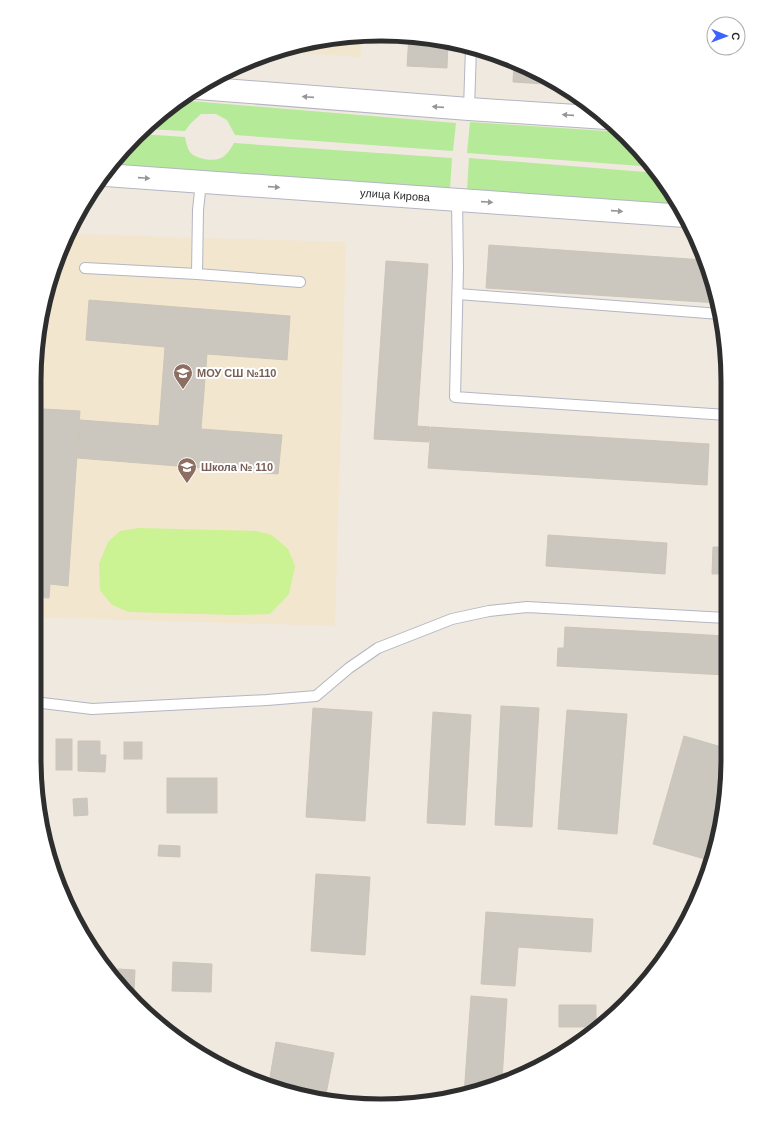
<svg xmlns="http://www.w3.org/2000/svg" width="762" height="1140" viewBox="0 0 762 1140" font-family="Arial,sans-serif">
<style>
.education{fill:#f2e6ce}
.green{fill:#b5ea98}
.pitch{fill:#cbf293}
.building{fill:#cbc7be;stroke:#ccc5b8}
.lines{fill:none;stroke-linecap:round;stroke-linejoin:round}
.service-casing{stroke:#b3b6c2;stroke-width:12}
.secondary-casing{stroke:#b3b6c2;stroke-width:24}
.service{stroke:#fff;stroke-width:10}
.secondary{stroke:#fff;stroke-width:22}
.oneway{fill:#969696}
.labels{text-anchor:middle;stroke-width:4;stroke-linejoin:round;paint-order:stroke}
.street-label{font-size:11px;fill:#2e2e2e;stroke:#fff}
.education-label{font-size:11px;font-weight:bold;fill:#785e54;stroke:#fff;text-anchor:start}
.rim{fill:none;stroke:#2e2e2e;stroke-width:5}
</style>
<rect width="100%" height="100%" fill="#f0e9df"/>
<!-- education -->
<g class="education">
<polygon points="359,35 362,35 361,57 275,52 291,46"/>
<polygon points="68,234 346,242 335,626 35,617 37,334"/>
</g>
<!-- green -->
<g class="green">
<polygon points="179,100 456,123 453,151 235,135 227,120 216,114 201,114 191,123 185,131 145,129 170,106"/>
<polygon points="470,122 621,132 654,167 467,153"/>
<path d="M140 134 185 137C186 141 187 148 190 152 193 156 200 158 204 159 221 162 226 157 234 143L452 158 450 188 112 165 120 152Z"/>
<polygon points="469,158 658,173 679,206 467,191"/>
</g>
<!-- pitch -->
<polygon class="pitch" points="138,528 256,531 272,535 288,549 295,566 289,594 270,614 235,615 129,612 112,605 100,590 99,564 108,542 120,531"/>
<!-- building -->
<g class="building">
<polygon points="409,36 427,37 448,42 447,68 407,66"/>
<polygon points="514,62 555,81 561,85 513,82"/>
<polygon points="489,245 704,260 716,291 718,303 486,288"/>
<polygon points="386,261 428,264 417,426 430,427 429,442 374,439"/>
<polygon points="89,300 290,316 287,360 207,354 201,429 282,435 278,474 77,458 80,420 159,426 165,347 86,340"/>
<polygon points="43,409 80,411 68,586 50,584 49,598 35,597 36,425 42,426"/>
<polygon points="431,427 709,444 707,485 428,468"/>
<polygon points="548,535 667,543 665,574 546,566"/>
<polygon points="713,547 726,547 726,574 712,574"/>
<polygon points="565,627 726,636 726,675 557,666 558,648 564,648"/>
<polygon points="501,706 539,708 532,827 495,825"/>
<polygon points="313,708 372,712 365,821 306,817"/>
<polygon points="567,710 627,714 617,834 558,829"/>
<polygon points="433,712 471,715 465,825 427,823"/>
<polygon points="684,736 725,748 725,805 708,860 653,844"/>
<rect x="34" y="737" width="8" height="23"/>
<rect x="56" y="739" width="16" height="31"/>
<polygon points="78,741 100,741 100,755 106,755 105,772 78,771"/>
<rect x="124" y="742" width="18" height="17"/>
<polygon points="34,760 42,760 43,791 39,791"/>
<rect x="167" y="778" width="50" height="35"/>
<polygon points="87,798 88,815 74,816 73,799"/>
<polygon points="159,845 180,846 180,857 158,856"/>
<polygon points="316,874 370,877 365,955 311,951"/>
<polygon points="486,912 593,919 591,952 518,947 515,986 481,984"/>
<polygon points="173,962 212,964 211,992 172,991"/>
<polygon points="118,969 135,970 134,992 130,991 118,979"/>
<polygon points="471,996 507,999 502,1081 471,1094 464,1095"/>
<polygon points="559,1005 596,1005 596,1026 594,1027 559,1027"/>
<polygon points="276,1042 334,1053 326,1094 269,1083"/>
</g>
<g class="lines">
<!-- service casing -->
<g class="service-casing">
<g id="service">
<polyline points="469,109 471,47"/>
<polyline points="201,182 198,210 197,274 300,282"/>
<polyline points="457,200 458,268 455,397 727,415"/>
<polyline points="85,268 197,274"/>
<polyline points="458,294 720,314"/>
<polyline points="34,702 92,709 267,700 316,696 349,668 378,648 452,619 489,611 527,607 726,618"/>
</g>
</g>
<!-- secondary casing -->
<g class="secondary-casing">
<g id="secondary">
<polyline points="198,88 469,109 607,118"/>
<polyline points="105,175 685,216"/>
</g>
</g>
<!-- service -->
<use href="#service" class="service"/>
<!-- secondary -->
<use href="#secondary" class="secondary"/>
</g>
<!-- one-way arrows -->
<defs><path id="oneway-solid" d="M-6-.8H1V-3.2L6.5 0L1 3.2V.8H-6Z"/></defs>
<g class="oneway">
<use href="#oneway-solid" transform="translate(308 97) rotate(-176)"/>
<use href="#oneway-solid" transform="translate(438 107) rotate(-176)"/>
<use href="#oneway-solid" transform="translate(568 115) rotate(-176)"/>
<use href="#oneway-solid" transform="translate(144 178) rotate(4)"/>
<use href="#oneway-solid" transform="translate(274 187) rotate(4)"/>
<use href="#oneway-solid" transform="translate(487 202) rotate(4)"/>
<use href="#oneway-solid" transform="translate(617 211) rotate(4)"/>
</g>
<!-- icons -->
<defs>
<g id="school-pin" transform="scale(1)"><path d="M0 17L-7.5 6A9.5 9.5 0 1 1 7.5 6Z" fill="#8d6e63" stroke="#fff"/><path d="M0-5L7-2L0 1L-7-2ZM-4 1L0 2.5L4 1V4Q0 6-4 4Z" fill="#fff"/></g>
</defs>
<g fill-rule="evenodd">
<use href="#school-pin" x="183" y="373"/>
<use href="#school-pin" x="187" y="467"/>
</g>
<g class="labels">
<!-- street labels -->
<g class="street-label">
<text transform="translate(395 195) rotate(4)" y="4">улица Кирова</text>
</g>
<!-- education labels -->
<g class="education-label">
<text x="197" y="377">МОУ СШ №110</text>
<text x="201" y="471">Школа № 110</text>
</g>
</g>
<!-- crop -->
<path d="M0 0H762V1140H0ZM381 41H381A340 340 0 0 1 721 381V759A340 340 0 0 1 381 1099H381A340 340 0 0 1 41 759V381A340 340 0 0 1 381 41Z" fill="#fff" fill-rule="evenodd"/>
<path class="rim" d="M381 41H381A340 340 0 0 1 721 381V759A340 340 0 0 1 381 1099H381A340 340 0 0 1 41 759V381A340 340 0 0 1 381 41Z"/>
<!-- north arrow -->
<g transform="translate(726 36) rotate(91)"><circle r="19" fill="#ffffff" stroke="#ababab"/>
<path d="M0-3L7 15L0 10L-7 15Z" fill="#3d63ff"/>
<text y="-6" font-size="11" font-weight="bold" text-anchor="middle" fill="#2e2e2e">С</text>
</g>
</svg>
